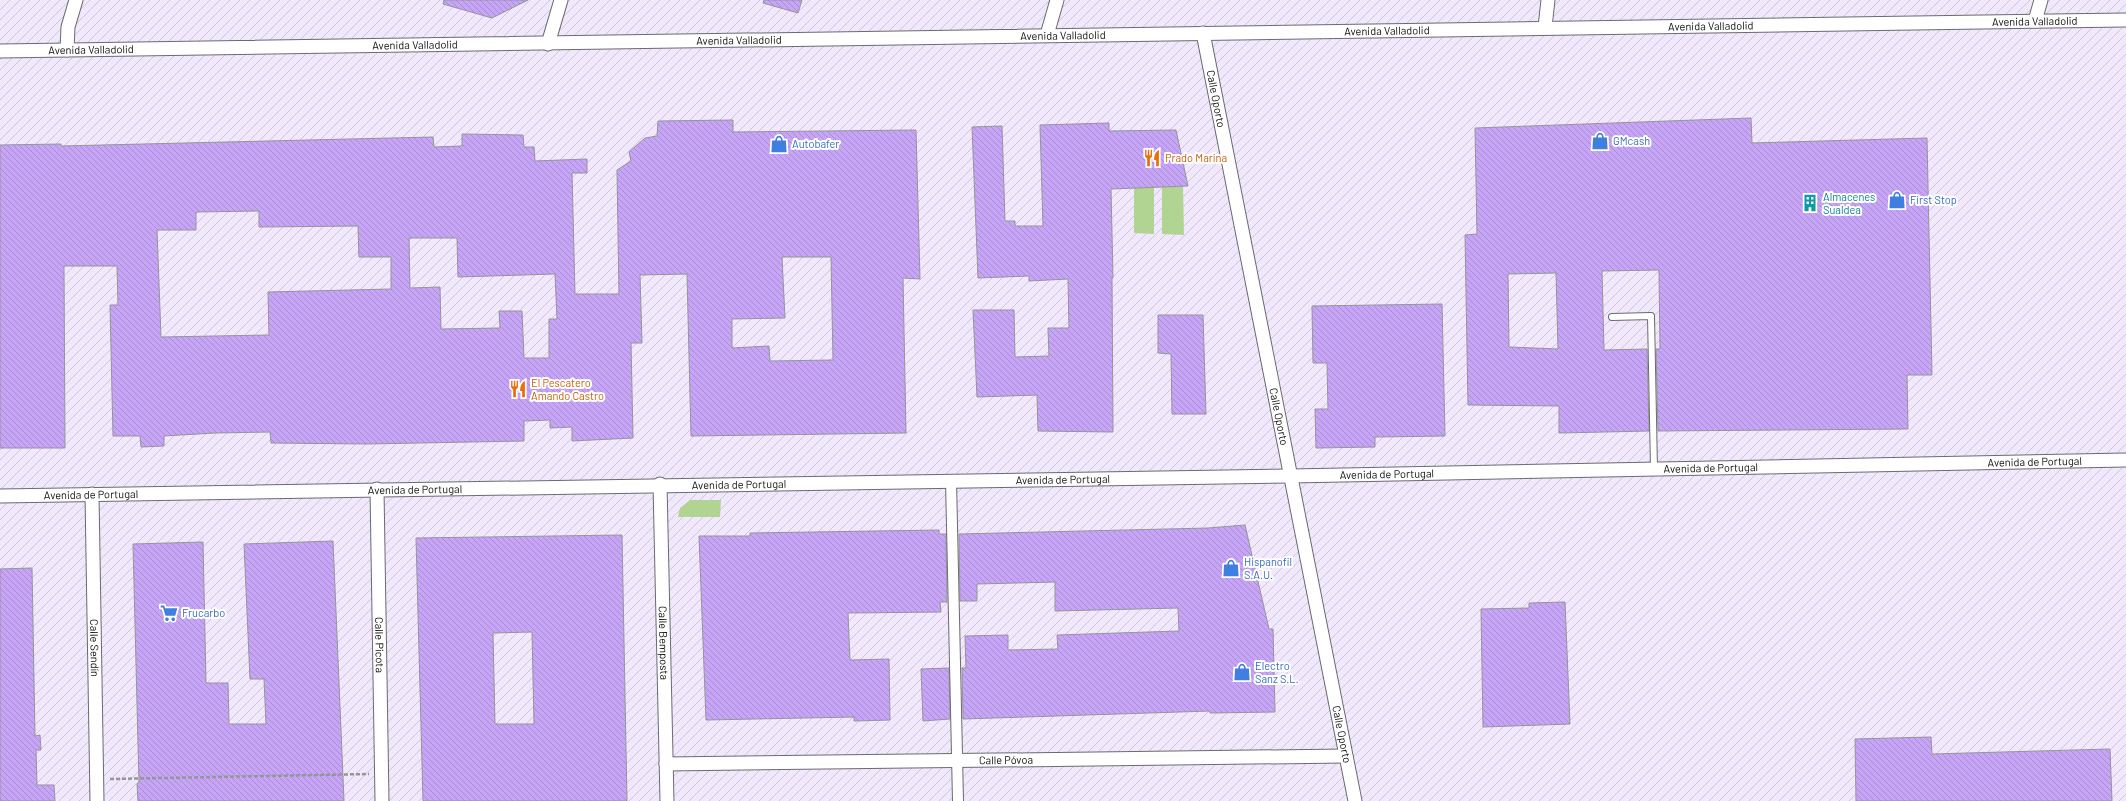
<svg xmlns="http://www.w3.org/2000/svg" width="2126" height="801" viewBox="0 0 2126 801" font-family="Barlow,sans-serif">
<style>
.industrial{fill:url(#industrial-furrows)}
.garden{fill:#b2d492}
.building{fill:url(#building-back-hatch);stroke:#959596;fill-rule:evenodd}
.lines{fill:none;stroke-linecap:round;stroke-linejoin:round}
.service-casing{stroke:#6a6b6c;stroke-width:8}
.pedestrian-casing{stroke:#6a6b6c;stroke-width:12}
.minor-casing{stroke:#6a6b6c;stroke-width:15}
.path{stroke:#959696;stroke-width:2.5;stroke-dasharray:4 2;stroke-linecap:butt}
.service{stroke:#fff;stroke-width:6}
.pedestrian{stroke:#fff;stroke-width:10}
.minor{stroke:#fff;stroke-width:13}
.labels{text-anchor:middle;stroke-width:4;stroke-linejoin:round;paint-order:stroke}
.street-label{font-size:11px;fill:#0d0e0e;stroke:#fff}
.shop-label{font-size:11px;fill:#366cbe;stroke:#fff;text-anchor:start}
.food-label{font-size:11px;fill:#c56008;stroke:#fff;text-anchor:start}
.culture-label{font-size:11px;fill:#0d838f;stroke:#fff;text-anchor:start}
</style>
<defs>
<pattern id="industrial-furrows" width="10" height="10" patternUnits="userSpaceOnUse"><rect width="10" height="10" fill="#f1e8fd"/><path d="M-1 1l2-2M0 10L10 0M9 11l2-2" fill="none" stroke="#cdc6d8"/></pattern>
<pattern id="building-back-hatch" width="6" height="6" patternUnits="userSpaceOnUse"><rect width="6" height="6" fill="#c6a4f6"/><path d="M-1 5l2 2M0 0l6 6M5-1l2 2" fill="none" stroke="#a98cd2"/></pattern>
</defs>
<rect width="100%" height="100%" fill="#f6f6f7"/>
<!-- industrial -->
<rect class="industrial" x="0" y="0" width="2126" height="801"/>
<!-- garden -->
<g class="garden">
<polygon points="1183,186 1184,235 1162,234 1162,187"/>
<polygon points="1154,187 1154,234 1134,233 1134,188"/>
<polygon points="690,500 721,500 720,517 678,517 680,508"/>
</g>
<!-- building -->
<g class="building">
<polygon points="444,0 528,0 492,18 443,4"/>
<polygon points="764,0 802,0 798,13 763,3"/>
<path d="M1751 118 1752 143 1927 138 1932 375H1907L1908 429 1658 431 1656 349H1660L1659 270 1602 271 1604 350 1647 349 1649 431 1559 433V406L1468 405 1465 235 1477 234 1475 128ZM1556 273 1558 349 1509 347 1508 274Z"/>
<path d="M733 120V132L916 130 920 279 903 278 906 433 691 436 687 274 640 275 642 343H631L633 438 572 441V427L550 428V420L524 421V441L367 444 271 443 270 432 215 433 164 436V446L141 447 140 436H113L110 305H118L117 266H64L65 448H0V145L61 144V146L433 137 434 147 462 146V134L523 135 524 147H534L535 161 587 159V173H572L575 294H619L617 170 631 161 629 152 645 138 657 136 658 121ZM259 211V227L358 226 359 257H391V289L268 292 269 335 161 337 157 230H196V212ZM409 238H457L458 277 555 274 557 319H549V358H524L522 311H499L500 328 441 329 440 287 410 288ZM782 257H831L833 360 770 361 769 346 732 348V319L785 318Z"/>
<polygon points="1109,123 1109,131 1176,130 1188,186 1111,189 1113,278 1112,278 1113,432 1038,431 1037,395 977,397 973,310 1014,310 1015,357 1049,356 1048,328 1069,328 1068,279 1029,281 1029,276 978,278 972,127 1002,126 1005,221 1015,221 1015,226 1043,226 1040,125"/>
<polygon points="1442,304 1445,436 1375,437 1375,447 1316,448 1315,409 1328,409 1327,363 1313,363 1312,306"/>
<polygon points="1158,315 1203,315 1206,414 1172,414 1171,354 1158,353"/>
<polygon points="1245,525 1269,629 1273,629 1275,712 1210,713 1210,711 963,719 962,668 966,668 965,636 1008,635 1008,650 1058,649 1057,635 1179,631 1178,608 1055,611 1055,582 977,584 977,601 960,601 959,534 1208,528"/>
<polygon points="939,530 939,534 946,534 947,602 940,602 941,612 848,613 850,660 889,659 890,720 854,721 854,717 706,720 699,536 750,536 750,533"/>
<path d="M622 535 627 801H423L416 538ZM532 632 534 724H495L493 633Z"/>
<polygon points="333,541 344,801 138,801 137,784 139,783 133,544 203,542 206,683 228,683 229,724 266,724 264,679 250,679 244,544"/>
<polygon points="32,568 35,736 40,735 41,750 36,750 37,785 54,785 55,801 0,801 0,569"/>
<polygon points="1565,602 1570,724 1483,727 1481,609 1529,608 1529,603"/>
<polygon points="949,668 950,719 923,721 921,669"/>
<polygon points="1931,737 1932,754 2110,749 2112,801 1856,801 1855,739"/>
</g>
<g class="lines">
<!-- service casing -->
<g class="service-casing">
<polyline id="service" points="1612,317 1651,316 1654,469"/>
</g>
<!-- pedestrian casing -->
<g class="pedestrian-casing">
<polyline id="pedestrian" points="951,480 958,801"/>
</g>
<!-- minor casing -->
<g class="minor-casing">
<g id="minor">
<polyline points="2035,21 2041,0"/>
<polyline points="1545,27 1548,0"/>
<path id="s1" d="M1203 33 1355 801"/>
<polyline points="1047,35 1057,0"/>
<polyline points="548,44 561,0"/>
<polyline points="67,50 68,27 76,0"/>
<path id="s2" d="M0 51 2126 20"/>
<path id="s3" d="M660 484 667 801"/>
<path id="s4" d="M377 489 382 801"/>
<path id="s5" d="M92 494 97 801"/>
<path id="s6" d="M0 496 1291 476 2126 460"/>
<path id="s7" d="M666 764 1346 756"/>
</g>
</g>
<!-- path -->
<polyline class="path" points="110,779 369,774"/>
<!-- service -->
<use href="#service" class="service"/>
<!-- pedestrian -->
<use href="#pedestrian" class="pedestrian"/>
<!-- minor -->
<use href="#minor" class="minor"/>
</g>
<!-- icons -->
<defs>
<g id="shop-bare" transform="scale(1.38)"><path d="M-5-2.5h2.3a2.7 3.5 0 0 1 5.4 0H5L5.5 6h-11ZM-1.5-2.5h3a1.5 2.3 0 0 0-3 0Z" fill="#3f7fe0" stroke="#fff" stroke-width="2.5" paint-order="stroke"/></g>
<g id="restaurant-bare" transform="scale(1.38)"><path d="M-5-6h1v4h1v-4h1v4h1v-4h1v5L-1.5 .5V6h-2V.5L-5-1ZM5-6V6H3V1.5H1.5Q1.5-4 5-6Z" fill="#e8710a" stroke="#fff" stroke-width="2.5" paint-order="stroke"/></g>
<g id="building-bare" transform="scale(1.38)"><path d="M-4-6H4V6H1V3H-1V6H-4ZM-2.5-4.3h1.7v1.8h-1.7ZM.8-4.3h1.7v1.8H.8ZM-2.5-1h1.7V.8h-1.7ZM.8-1h1.7V.8H.8Z" fill="#0f9aa8" stroke="#fff" stroke-width="2.5" paint-order="stroke"/></g>
<g id="supermarket-bare" transform="scale(1.38)"><path d="M-6-5.5h2.5l.6 2H6L4.5 2H-2.5L-4.4-4H-6ZM-1.5 3.2a1.3 1.3 0 1 0 .1 0ZM3 3.2a1.3 1.3 0 1 0 .1 0Z" fill="#3f7fe0" stroke="#fff" stroke-width="2.5" paint-order="stroke"/></g>
</defs>
<g fill-rule="evenodd">
<use href="#shop-bare" x="1600" y="141"/>
<use href="#shop-bare" x="779" y="144"/>
<use href="#restaurant-bare" x="1152" y="158"/>
<use href="#shop-bare" x="1897" y="200"/>
<use href="#building-bare" x="1810" y="203"/>
<use href="#restaurant-bare" x="518" y="389"/>
<use href="#shop-bare" x="1231" y="568"/>
<use href="#supermarket-bare" x="169" y="613"/>
<use href="#shop-bare" x="1242" y="672"/>
</g>
<g class="labels">
<!-- street labels -->
<g class="street-label">
<text dy="4" stroke="none"><textPath href="#s2" startOffset="2035">Avenida Valladolid</textPath></text>
<text dy="4" stroke="none"><textPath href="#s2" startOffset="1711">Avenida Valladolid</textPath></text>
<text dy="4" stroke="none"><textPath href="#s2" startOffset="1387">Avenida Valladolid</textPath></text>
<text dy="4" stroke="none"><textPath href="#s2" startOffset="1063">Avenida Valladolid</textPath></text>
<text dy="4" stroke="none"><textPath href="#s2" startOffset="739">Avenida Valladolid</textPath></text>
<text dy="4" stroke="none"><textPath href="#s2" startOffset="415">Avenida Valladolid</textPath></text>
<text dy="4" stroke="none"><textPath href="#s2" startOffset="91">Avenida Valladolid</textPath></text>
<text dy="4" stroke="none"><textPath href="#s1" startOffset="67">Calle Oporto</textPath></text>
<text dy="4" stroke="none"><textPath href="#s1" startOffset="391">Calle Oporto</textPath></text>
<text dy="4" stroke="none"><textPath href="#s6" startOffset="2035">Avenida de Portugal</textPath></text>
<text dy="4" stroke="none"><textPath href="#s6" startOffset="1711">Avenida de Portugal</textPath></text>
<text dy="4" stroke="none"><textPath href="#s6" startOffset="1387">Avenida de Portugal</textPath></text>
<text dy="4" stroke="none"><textPath href="#s6" startOffset="1063">Avenida de Portugal</textPath></text>
<text dy="4" stroke="none"><textPath href="#s6" startOffset="739">Avenida de Portugal</textPath></text>
<text dy="4" stroke="none"><textPath href="#s6" startOffset="415">Avenida de Portugal</textPath></text>
<text dy="4" stroke="none"><textPath href="#s6" startOffset="91">Avenida de Portugal</textPath></text>
<text dy="4" stroke="none"><textPath href="#s3" startOffset="159">Calle Bemposta</textPath></text>
<text dy="4" stroke="none"><textPath href="#s4" startOffset="156">Calle Picota</textPath></text>
<text dy="4" stroke="none"><textPath href="#s5" startOffset="154">Calle Sendín</textPath></text>
<text dy="4" stroke="none"><textPath href="#s1" startOffset="715">Calle Oporto</textPath></text>
<text dy="4" stroke="none"><textPath href="#s7" startOffset="340">Calle Póvoa</textPath></text>
</g>
<!-- shop labels -->
<g class="shop-label">
<text x="1613" y="145">GMcash</text>
<text x="792" y="148">Autobafer</text>
<text x="1910" y="204">First Stop</text>
<text x="1244" y="566">Hispanofil<tspan x="1244" dy="13">S.A.U.</tspan></text>
<text x="182" y="617">Frucarbo</text>
<text x="1255" y="670">Electro<tspan x="1255" dy="13">Sanz S.L.</tspan></text>
</g>
<!-- food labels -->
<g class="food-label">
<text x="1165" y="162">Prado Marina</text>
<text x="531" y="387">El Pescatero<tspan x="531" dy="13">Amando Castro</tspan></text>
</g>
<!-- culture labels -->
<g class="culture-label">
<text x="1823" y="201">Almacenes<tspan x="1823" dy="13">Sualdea</tspan></text>
</g>
</g>
</svg>
